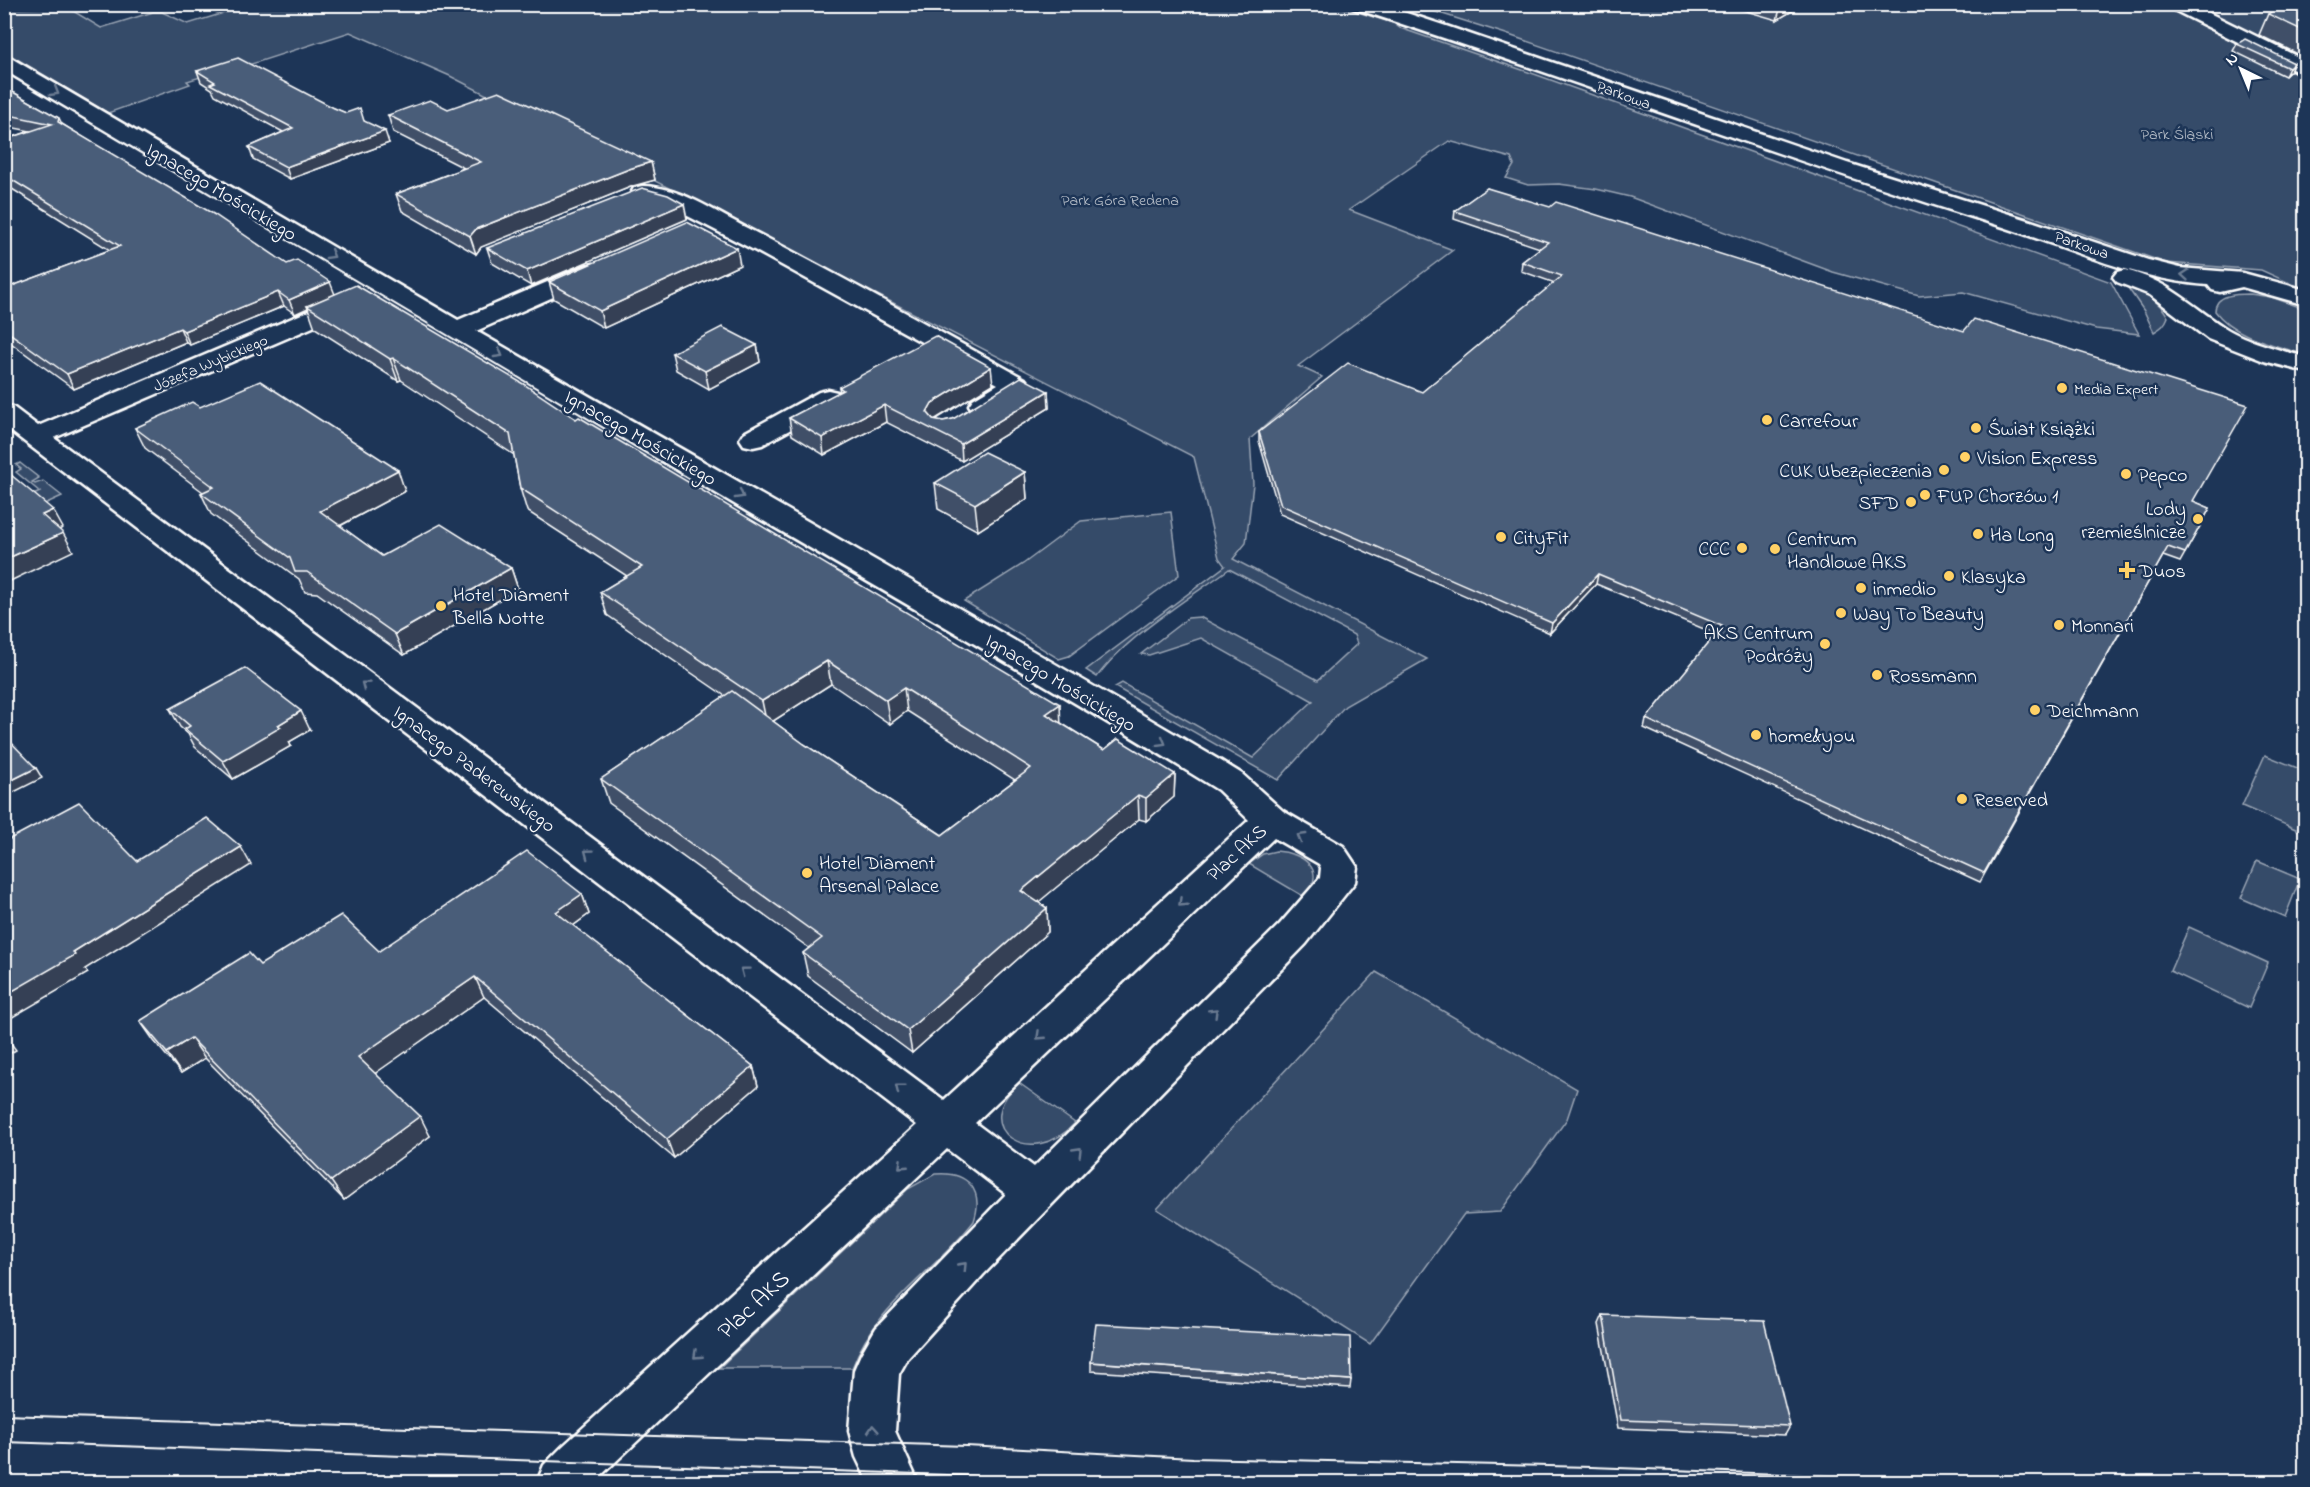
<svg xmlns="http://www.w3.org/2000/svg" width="2310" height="1487" viewBox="0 0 2310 1487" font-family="'Indie Flower',sans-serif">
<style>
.green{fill:#364b69;stroke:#9aa5b4;stroke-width:1.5}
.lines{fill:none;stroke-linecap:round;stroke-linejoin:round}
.minor-casing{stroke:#fff;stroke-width:5}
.minor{fill:#1d3557;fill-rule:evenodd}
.tram{stroke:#fff;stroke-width:2}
.wall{fill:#405068;stroke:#fff;stroke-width:1.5;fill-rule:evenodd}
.shaded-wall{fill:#344155;stroke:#fff;stroke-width:1.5}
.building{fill:#4a5d79;stroke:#fff;stroke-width:1.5}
.oneway{stroke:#6c7c92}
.poi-dot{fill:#ffd166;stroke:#1d3557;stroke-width:2}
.labels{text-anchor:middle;stroke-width:5;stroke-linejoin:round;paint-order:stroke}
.far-street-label{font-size:16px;fill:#fff;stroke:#1d3557}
.far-park-label{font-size:16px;fill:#b9c0ca;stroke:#1d3557}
.far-poi-label{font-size:16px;fill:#fff;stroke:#1d3557;text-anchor:start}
.street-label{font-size:20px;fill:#fff;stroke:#1d3557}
.poi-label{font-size:20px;fill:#fff;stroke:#1d3557;text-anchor:start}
.near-street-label{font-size:24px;fill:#fff;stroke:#1d3557}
</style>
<rect width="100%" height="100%" fill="#1d3557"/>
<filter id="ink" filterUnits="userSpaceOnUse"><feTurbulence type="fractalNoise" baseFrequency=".0167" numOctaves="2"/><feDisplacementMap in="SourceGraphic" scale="12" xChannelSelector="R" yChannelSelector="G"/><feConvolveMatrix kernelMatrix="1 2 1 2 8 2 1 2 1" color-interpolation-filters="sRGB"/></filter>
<g filter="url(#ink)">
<!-- green -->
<g class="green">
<path d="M253 4 1335 5 1393 23 1400 28 1537 75 2111 282 2139 334 2096 329 1963 292 1919 296 1833 272 1630 197 1596 189 1559 184 1528 185 1506 178 1514 165 1511 158 1449 141 1349 210 1453 250 1298 366 1322 377 1250 439 1253 484 1246 543 1233 559 1427 659 1345 706 1278 780 1115 687 1122 683 1253 758 1313 701 1201 638 1149 655 1141 654 1188 618 1200 617 1318 680 1357 644 1354 635 1229 569C1188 599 1126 637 1097 677L1086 670 1225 566 1219 558 1194 457 450 76 350 32 221 74 217 72 187 81 190 84 108 113 5 52V9L65 6 101 28 153 12H162L188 24Z"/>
<polygon points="1414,5 2305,5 2305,290 2261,270 2166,263 1506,34"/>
<path d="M2126 285C2144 293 2158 299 2168 317 2165 325 2161 328 2154 332L2144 311Z"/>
<path d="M2250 294 2271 297 2305 309V355C2276 345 2234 337 2215 311 2215 294 2237 294 2250 294Z"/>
<polygon points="20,463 39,478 32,482 35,484 43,481 62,496 5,522 4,508 40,492 16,472 21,469 16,465"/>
<polygon points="1171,512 1179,575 1069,656 1059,659 964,601 1023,564 1081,521"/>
<polygon points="2265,755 2305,771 2305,833 2242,806"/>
<path d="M1276 851C1302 852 1330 871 1303 896L1249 864 1263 854Z"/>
<polygon points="2257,861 2300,879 2285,917 2241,898"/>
<polygon points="2189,927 2268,963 2249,1008 2170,971"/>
<polygon points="1376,972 1577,1089 1567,1119 1500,1212 1464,1214 1370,1344 1157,1209"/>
<path d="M1019 1083 1075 1123C1032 1171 967 1129 1019 1083Z"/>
<path d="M935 1174C968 1171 984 1190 974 1221 935 1272 875 1305 852 1368H719L908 1189Z"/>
<polygon points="607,1475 835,1482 600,1482"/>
</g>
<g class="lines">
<!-- minor casing -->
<g class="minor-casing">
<g id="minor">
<path d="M1350 4H1379L1446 26 1847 163 2028 220 2148 260 2180 268 2243 273 2306 290V305L2242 287 2220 292 2212 290 2208 285C2133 280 2063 245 1991 223 1777 156 1566 77 1353 8Z"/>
<polygon points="2167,4 2191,4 2306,61 2306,72 2296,71 2170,8"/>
<path d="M4 56 11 58 458 320 585 266 593 264 601 266 605 271 601 276 476 331C724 474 974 615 1221 761L1242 774 1283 811 1343 846 1357 867 1355 882 1306 944 983 1275 908 1358 899 1374 895 1431 918 1482H868L856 1457 849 1431 854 1370 861 1354 876 1328 1006 1194 947 1149 594 1482H537L544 1465 563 1446 917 1125 4 426V405L13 407 38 426 344 296 353 294 362 296 365 301 362 306 54 438 944 1100 1249 820 1218 790C1064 694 905 604 748 512 500 366 252 218 4 70ZM1274 838 1319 864 1321 868 1320 878 1280 924 1034 1167 975 1123Z"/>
<path d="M642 186C679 186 715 212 747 228 841 276 933 328 1025 379L1029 384 1025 389C1009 400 992 415 973 411L969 405 973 399 998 384 756 251 672 208 650 200 634 198 631 193 634 188Z"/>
<path d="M2125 270C2167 280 2189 304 2224 327 2243 340 2282 351 2306 357V372L2264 361 2208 339 2150 295 2117 282 2113 277 2117 272Z"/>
<polygon points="828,390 837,392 841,398 837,404 762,445 753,447 744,445 740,439 744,433 819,392"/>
</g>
</g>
<!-- minor -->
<use href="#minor" class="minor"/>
<!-- tram -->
<g class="tram">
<polyline points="4,1415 966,1446 1193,1458 1591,1467 1992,1482"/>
<polyline points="4,1442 1145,1482"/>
</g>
</g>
<!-- wall -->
<g class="wall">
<polygon points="1722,4 1804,4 1777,20"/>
<polygon points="2306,4 2306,56 2304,57 2259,35 2268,14"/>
<polygon points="2237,44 2294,63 2290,71 2285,76 2233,51"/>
<polygon points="197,71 334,108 364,121 389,143 290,179 253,159 249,147 283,132 215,95 212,89 201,82"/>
<path d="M4 87 59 118 62 124 335 294 576 419 1104 750 1175 774 1174 797 1146 821 1139 819 1038 902 1047 908 1048 932 912 1053 808 976 803 953 809 948 609 803 601 779 725 696 607 615 600 592 627 576 527 511 520 488 514 455 401 380 398 381 315 328 308 308 295 314 284 306 190 345 186 342 74 389 4 338V289L110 250 4 184V140L30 131 4 126ZM831 684 890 724 907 711 1015 780 942 835 804 744 773 721Z"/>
<polygon points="448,109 651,162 655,180 633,186 481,247 476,254 402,211 396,194 464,168 393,132 388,115"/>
<polygon points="1487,188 2193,501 2210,508 2180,562 2163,556 1980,882 1644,728 1646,719 1716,634 1596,584 1550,633 1280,514 1259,441 1259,432 1422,392 1555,283 1521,271 1522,262 1540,248 1454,219 1455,211"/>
<polygon points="687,219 531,286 492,263 487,248"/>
<polygon points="740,265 604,328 554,299 549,282"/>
<polygon points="757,345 760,362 709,389 676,370 672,353"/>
<polygon points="993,384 935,420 943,421 953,419 1048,391 1049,408 962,461 886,422 824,455 792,435 789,418 840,392 839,387"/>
<polygon points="200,407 405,491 340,526 382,556 511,568 518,589 404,655 317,593 305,592 299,579 211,514 201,493 203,492 145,448 135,428"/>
<polygon points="1025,472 1027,499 978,531 938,509 935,483"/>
<polygon points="170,709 310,730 289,742 291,746 233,779 195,747 188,734 180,727"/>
<polygon points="582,894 589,914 573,926 753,1066 758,1086 674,1158 484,997 375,1073 430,1136 344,1200 205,1058 181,1073 154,1041 140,1021 260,965 379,951"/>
<polygon points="1603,1315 1790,1426 1785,1435 1618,1428 1599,1324"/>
<polygon points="1091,1362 1351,1380 1350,1388 1091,1371"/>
</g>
<!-- shaded-wall -->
<g class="shaded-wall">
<polygon points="1788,4 1804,4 1777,20 1780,9"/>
<polygon points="2294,63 2290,71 2285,76 2289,68"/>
<polygon points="385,131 389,143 290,179 286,167"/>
<polygon points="651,162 655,180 633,186 481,247 476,254 470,236 476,229 629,169"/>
<polygon points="684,204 687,219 531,286 527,271"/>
<polygon points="737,248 740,265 604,328 600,311"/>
<polygon points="330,282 336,297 307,306 308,308 295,314 289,300"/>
<polygon points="278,292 284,306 190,345 184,331"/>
<polygon points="180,328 186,342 74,389 67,374"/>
<polygon points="757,345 760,362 709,389 705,371"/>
<polygon points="393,358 401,380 398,381 390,359"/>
<polygon points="991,367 993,384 934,420 927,412 932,403"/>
<polygon points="1048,391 1049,408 962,461 961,444"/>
<polygon points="884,405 886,422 824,455 822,438"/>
<polygon points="398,470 405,491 328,532 320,511"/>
<polygon points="1025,472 1027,499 978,531 975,504"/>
<polygon points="53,510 63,528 52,533 42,515"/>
<polygon points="63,533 73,551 4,584 4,560"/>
<polygon points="511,568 518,589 404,655 395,634"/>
<polygon points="1598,574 1596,584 1550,633 1552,623"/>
<polygon points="827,661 831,684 767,725 762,701"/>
<polygon points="904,688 907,711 890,724 886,700"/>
<polygon points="1060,704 1061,728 1046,714"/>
<polygon points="301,711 310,730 289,742 291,746 233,779 223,761 278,725"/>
<polygon points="36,768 42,778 4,797 4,784"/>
<polygon points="1175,774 1174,797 1146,821 1146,798"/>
<polygon points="1138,795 1139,819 1023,915 1021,891"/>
<polygon points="241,847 251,865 85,969 88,973 4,1022 4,996 73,952"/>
<polygon points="582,894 589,914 563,933 556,912"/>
<polygon points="1047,908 1048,932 912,1053 908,1030"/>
<polygon points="475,977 484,997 370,1077 358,1057"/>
<polygon points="4,1034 16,1050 4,1057"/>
<polygon points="191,1038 205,1058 181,1073 167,1053"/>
<polygon points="753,1066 758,1086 674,1158 667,1139"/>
<polygon points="420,1116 430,1136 344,1200 331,1181"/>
</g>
<!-- building -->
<g class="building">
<polygon points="1764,4 1788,4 1780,9"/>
<polygon points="2283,4 2306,4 2306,32 2268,14"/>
<polygon points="2245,39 2294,63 2289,68 2237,44"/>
<polygon points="238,58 334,108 346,113 360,108 364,121 385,131 286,167 249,147 293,128 210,84 215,82 197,71"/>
<polygon points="4,87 59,118 58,122 215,215 287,264 297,260 330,282 289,300 278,292 184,331 180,328 67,374 4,329 4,289 120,246 4,175 4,140 52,124 4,114"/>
<polygon points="499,91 651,162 629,169 476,229 470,236 396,194 481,162 388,115 430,100 448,109"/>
<polygon points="642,188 668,195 684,204 527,271 487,248"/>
<polygon points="1487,188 1550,207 1556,202 1964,331 1974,319 2248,405 2193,501 2210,508 2185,553 2168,547 1984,873 1646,719 1722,626 1598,574 1552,623 1281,505 1259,432 1348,363 1422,392 1562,276 1522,262 1548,242 1455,211"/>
<polygon points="687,222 737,248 600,311 549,282"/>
<polygon points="356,285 525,385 576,419 579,417 1060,704 1046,714 1104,750 1118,739 1175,774 1146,798 1138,795 1021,891 1047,908 908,1030 803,953 822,938 601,779 732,691 804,744 942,835 1031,768 904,688 886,700 827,661 762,701 600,592 642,567 520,488 510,434 393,358 390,359 307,306"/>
<polygon points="722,327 757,345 705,371 672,353"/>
<polygon points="935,336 991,367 932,403 927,412 933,419 943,421 953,419 1021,377 1048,391 961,444 884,405 822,438 789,418 843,390 839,387"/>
<polygon points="260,381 398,470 320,511 382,556 441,524 511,568 395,634 307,572 295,572 290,558 201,493 214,487 135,428 192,402 200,407"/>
<polygon points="984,452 1025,472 975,504 935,483"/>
<polygon points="4,469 53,510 42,515 63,533 4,560"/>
<polygon points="245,668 301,711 278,725 281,727 223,761 185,729 190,726 170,709"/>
<polygon points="4,735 36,768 4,784"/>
<polygon points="79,802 137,861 207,818 241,847 73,952 75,955 4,996 4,842"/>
<polygon points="527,851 582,894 556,912 753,1066 667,1139 475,977 358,1057 420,1116 331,1181 191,1038 167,1053 140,1021 249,953 260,965 341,915 379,951"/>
<polygon points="1603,1315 1764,1321 1790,1426 1621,1420"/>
<polygon points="1096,1324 1350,1337 1351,1380 1091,1362"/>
</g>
<!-- one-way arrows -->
<defs><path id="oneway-chevron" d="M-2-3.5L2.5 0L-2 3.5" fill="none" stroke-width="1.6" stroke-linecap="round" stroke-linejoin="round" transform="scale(1.5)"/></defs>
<g class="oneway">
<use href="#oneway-chevron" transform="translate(55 92) rotate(31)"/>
<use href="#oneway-chevron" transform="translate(331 255) rotate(31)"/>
<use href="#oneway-chevron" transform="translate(2185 275) rotate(-175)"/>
<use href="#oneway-chevron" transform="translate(499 354) rotate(30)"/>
<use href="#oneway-chevron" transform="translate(740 495) rotate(30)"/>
<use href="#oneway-chevron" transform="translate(365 685) rotate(-143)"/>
<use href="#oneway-chevron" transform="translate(1162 742) rotate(30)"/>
<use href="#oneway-chevron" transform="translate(1301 837) rotate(-149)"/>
<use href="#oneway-chevron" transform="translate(588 853) rotate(-143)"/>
<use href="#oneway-chevron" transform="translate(1182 903) rotate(137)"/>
<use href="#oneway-chevron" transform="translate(744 971) rotate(-143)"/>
<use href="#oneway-chevron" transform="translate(1214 1012) rotate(-45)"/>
<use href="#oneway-chevron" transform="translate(1040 1036) rotate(137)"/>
<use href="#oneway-chevron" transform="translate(899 1088) rotate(-142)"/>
<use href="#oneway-chevron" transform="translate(1078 1151) rotate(-46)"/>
<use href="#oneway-chevron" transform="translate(902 1165) rotate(137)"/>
<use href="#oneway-chevron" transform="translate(963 1266) rotate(-46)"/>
<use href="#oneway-chevron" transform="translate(697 1355) rotate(137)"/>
<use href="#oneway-chevron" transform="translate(873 1429) rotate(-94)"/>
</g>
</g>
<!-- markers -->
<g class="poi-dot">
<circle cx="2062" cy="388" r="6"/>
<circle cx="1767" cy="420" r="6"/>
<circle cx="1976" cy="428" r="6"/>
<circle cx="1965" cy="457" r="6"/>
<circle cx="1944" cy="470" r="6"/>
<circle cx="2126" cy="474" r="6"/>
<circle cx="1925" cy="495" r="6"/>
<circle cx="1911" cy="502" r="6"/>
<circle cx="2198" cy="519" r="6"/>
<circle cx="1978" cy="534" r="6"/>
<circle cx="1501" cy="537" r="6"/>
<circle cx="1742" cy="548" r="6"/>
<circle cx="1775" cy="549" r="6"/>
<path d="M2124 561h6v6h6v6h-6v6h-6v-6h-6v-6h6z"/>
<circle cx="1949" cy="576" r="6"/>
<circle cx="1861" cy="588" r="6"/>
<circle cx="441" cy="606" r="6"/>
<circle cx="1841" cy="613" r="6"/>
<circle cx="2059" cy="625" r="6"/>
<circle cx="1825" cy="644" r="6"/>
<circle cx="1877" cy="675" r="6"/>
<circle cx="2035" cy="710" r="6"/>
<circle cx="1756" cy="735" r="6"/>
<circle cx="1962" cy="799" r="6"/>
<circle cx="807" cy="873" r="6"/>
</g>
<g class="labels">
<!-- far-street labels -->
<g class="far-street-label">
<text transform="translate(1624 94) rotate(20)" y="6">Parkowa</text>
<text transform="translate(2082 244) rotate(19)" y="6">Parkowa</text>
<text transform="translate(210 362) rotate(-23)" y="6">Józefa Wybickiego</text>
</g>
<!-- far-park labels -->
<g class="far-park-label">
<text x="2177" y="139">Park Śląski</text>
<text x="1120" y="205">Park Góra Redena</text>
</g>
<!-- far-poi labels -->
<g class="far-poi-label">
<text x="2074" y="394">Media Expert</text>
</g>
<!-- street labels -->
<g class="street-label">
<text transform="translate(222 191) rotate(31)" y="7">Ignacego Mościckiego</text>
<text transform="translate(641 437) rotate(30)" y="7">Ignacego Mościckiego</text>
<text transform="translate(1061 682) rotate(31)" y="7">Ignacego Mościckiego</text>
<text transform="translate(475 768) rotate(37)" y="7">Ignacego Paderewskiego</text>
<text transform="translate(1236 852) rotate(-43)" y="7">Plac AKS</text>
</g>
<!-- poi labels -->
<g class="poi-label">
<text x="1779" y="427">Carrefour</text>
<text x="1988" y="435">Świat Książki</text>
<text x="1977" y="464">Vision Express</text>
<text x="1932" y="477" text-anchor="end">CUK Ubezpieczenia</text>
<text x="2138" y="481">Pepco</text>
<text x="1937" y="502">FUP Chorzów 1</text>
<text x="1899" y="509" text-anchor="end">SFD</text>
<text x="2186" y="515" text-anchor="end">Lody<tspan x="2186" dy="23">rzemieślnicze</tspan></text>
<text x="1990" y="541">Ha Long</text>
<text x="1513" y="544">CityFit</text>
<text x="1787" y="545">Centrum<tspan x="1787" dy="23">Handlowe AKS</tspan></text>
<text x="1730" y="555" text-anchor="end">CCC</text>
<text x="2139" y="577">Duos</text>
<text x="1961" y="583">Klasyka</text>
<text x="1873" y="595">inmedio</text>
<text x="453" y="601">Hotel Diament<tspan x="453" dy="23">Bella Notte</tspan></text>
<text x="1853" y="620">Way To Beauty</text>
<text x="2071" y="632">Monnari</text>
<text x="1813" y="639" text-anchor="end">AKS Centrum<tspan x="1813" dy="23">Podróży</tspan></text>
<text x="1889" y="682">Rossmann</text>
<text x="2047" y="717">Deichmann</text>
<text x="1768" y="742">home&amp;you</text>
<text x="1974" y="806">Reserved</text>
<text x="819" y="869">Hotel Diament<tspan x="819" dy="23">Arsenal Palace</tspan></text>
</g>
<!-- near-street labels -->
<g class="near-street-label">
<text transform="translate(753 1304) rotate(-43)" y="8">Plac AKS</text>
</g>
</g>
<!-- margin -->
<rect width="2310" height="1487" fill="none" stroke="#1d3557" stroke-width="24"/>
<rect x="12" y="12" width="2286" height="1463" fill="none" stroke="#fff" stroke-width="2" filter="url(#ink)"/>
<!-- north arrow -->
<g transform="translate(2241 69) rotate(317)" stroke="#1d3557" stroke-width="4.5" paint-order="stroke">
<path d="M0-4.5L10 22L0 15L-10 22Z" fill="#ffffff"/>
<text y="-9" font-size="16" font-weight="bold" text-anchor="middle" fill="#ffffff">N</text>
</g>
</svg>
